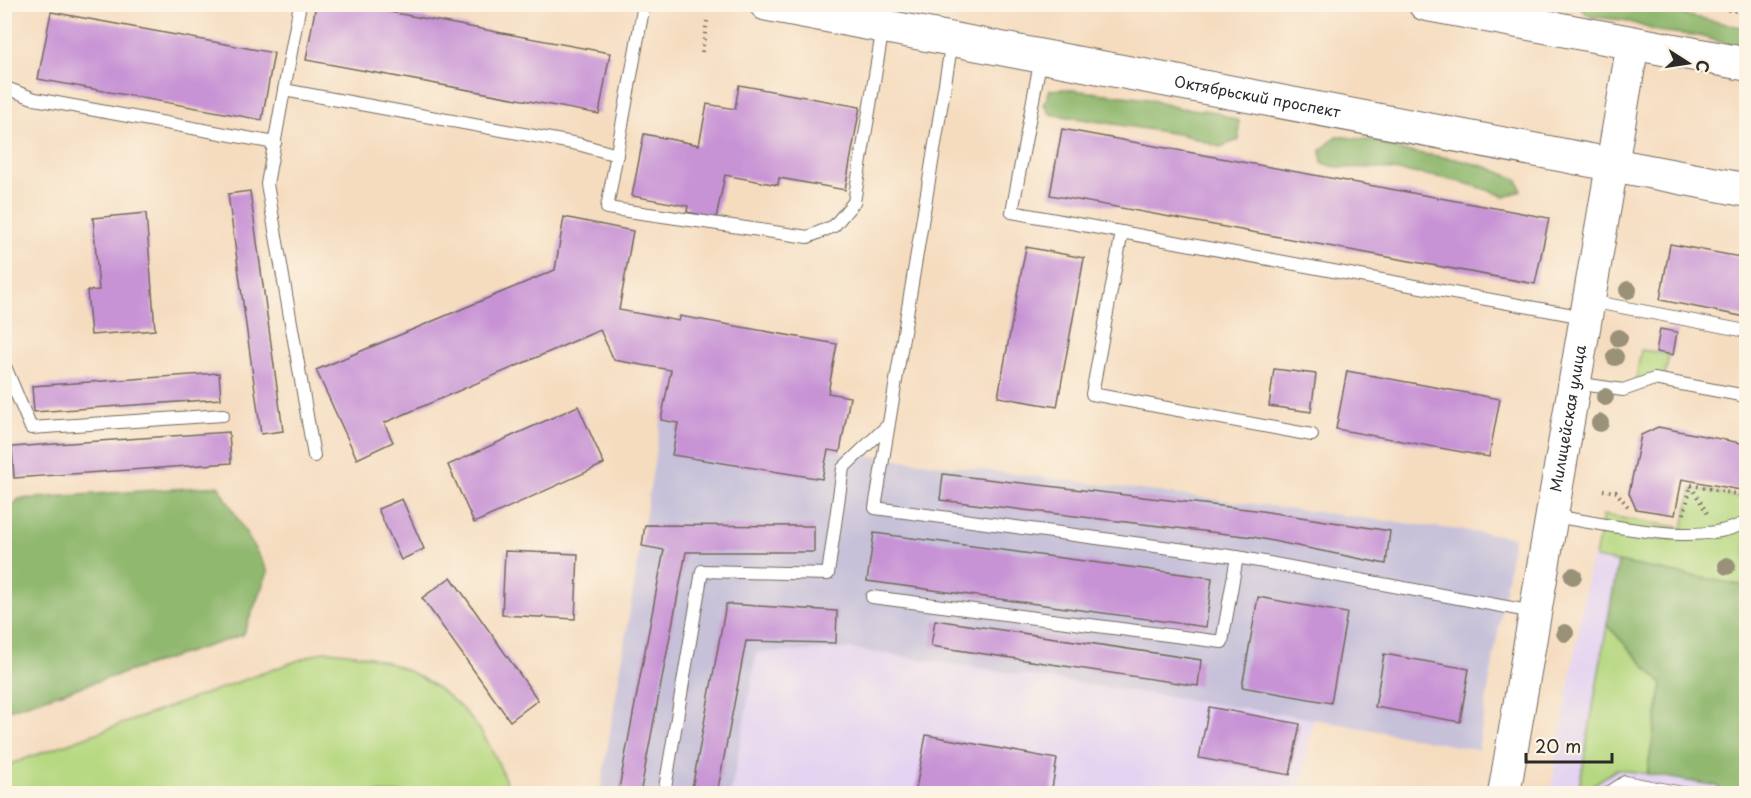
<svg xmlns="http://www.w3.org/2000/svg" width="1751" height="798" viewBox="0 0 1751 798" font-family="'Playpen Sans',sans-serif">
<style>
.built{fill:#e4d3f1}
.industrial{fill:#c6c0d9}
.green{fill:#b6d880;stroke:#708256;stroke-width:1.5}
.forest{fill:#90b86e;stroke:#5e724c;stroke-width:1.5}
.building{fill:#c793d5}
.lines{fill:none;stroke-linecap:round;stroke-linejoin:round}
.service-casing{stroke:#72695f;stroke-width:14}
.tertiary-casing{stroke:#72695f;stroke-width:34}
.primary-casing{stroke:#72695f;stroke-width:35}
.path{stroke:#72695f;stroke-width:4;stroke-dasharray:1.5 4.5;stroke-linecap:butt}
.service{stroke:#fff;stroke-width:12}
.tertiary{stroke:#fff;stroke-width:32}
.primary{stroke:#fff;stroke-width:33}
.tree{fill:#999279}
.labels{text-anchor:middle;stroke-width:6;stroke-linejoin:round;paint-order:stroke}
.street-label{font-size:15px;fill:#2b2b2b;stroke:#fcf5e5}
</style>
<rect width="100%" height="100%" fill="#fcf5e5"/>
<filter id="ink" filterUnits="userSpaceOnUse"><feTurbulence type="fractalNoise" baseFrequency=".0167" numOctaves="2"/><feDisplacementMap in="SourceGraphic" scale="12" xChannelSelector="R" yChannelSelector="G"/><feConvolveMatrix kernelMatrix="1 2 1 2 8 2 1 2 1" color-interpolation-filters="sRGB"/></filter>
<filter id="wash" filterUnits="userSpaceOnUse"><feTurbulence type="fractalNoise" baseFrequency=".008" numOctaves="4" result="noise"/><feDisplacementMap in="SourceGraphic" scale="24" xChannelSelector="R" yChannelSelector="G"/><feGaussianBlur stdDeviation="1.35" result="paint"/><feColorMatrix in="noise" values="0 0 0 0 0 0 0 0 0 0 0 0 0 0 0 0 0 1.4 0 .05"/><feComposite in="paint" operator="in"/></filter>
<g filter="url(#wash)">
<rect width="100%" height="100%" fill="#f5dcbf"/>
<!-- built -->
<g class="built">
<polygon points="1591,557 1746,586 1746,793 1550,794"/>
<polygon points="852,649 1314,719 1300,793 731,794 756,653"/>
</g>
<!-- industrial -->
<polygon class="industrial" points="661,420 840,452 1514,537 1478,750 1314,719 852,649 757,653 731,793 600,794"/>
<!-- green -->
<g class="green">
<polygon points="1641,350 1669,354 1664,381 1635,385"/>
<polygon points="1692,488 1746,498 1746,586 1595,558 1603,515 1683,528"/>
<polygon points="1607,625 1662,684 1647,774 1617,769 1591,786 1589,793 1578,794"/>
<path d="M324 651C390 653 454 685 488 743 498 759 504 777 510 793H5V766Z"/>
</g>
<!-- forest -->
<g class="forest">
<polygon points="1583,5 1638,5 1746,28 1746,49 1699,36 1657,31 1624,20 1591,17 1581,9"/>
<polygon points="1064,89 1148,99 1178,108 1212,111 1239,121 1239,140 1220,147 1184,135 1050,114 1044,104 1050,90"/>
<path d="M1337 136 1375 141 1403 151 1456 159 1487 167 1518 180 1521 190 1506 197C1466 180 1420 173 1376 168 1354 166 1345 171 1322 163L1321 150Z"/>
<polygon points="219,486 268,572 243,635 5,711 5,513 19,499"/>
<polygon points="1618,562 1746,586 1746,793 1722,793 1717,786 1647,774 1662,684 1607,625"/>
</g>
<g id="blocks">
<!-- building -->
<g class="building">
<polygon points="316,4 347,4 610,53 599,114 306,60"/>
<polygon points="51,12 274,53 262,120 38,79"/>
<polygon points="739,85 860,107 845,190 779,178 778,185 725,175 716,218 687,212 688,206 632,196 644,134 699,145 707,104 735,109"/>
<polygon points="1062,129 1549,218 1535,284 1050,195"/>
<polygon points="250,191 283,431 261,434 228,194"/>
<polygon points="146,213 155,330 91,335 87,291 99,290 93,218"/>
<polygon points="564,217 633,231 619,310 679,321 680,316 837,344 828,393 850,397 840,452 828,450 822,479 672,455 678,423 661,420 671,370 614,360 600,330 384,423 393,442 357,459 316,370 555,270"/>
<polygon points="1670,244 1746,258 1746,317 1660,300"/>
<polygon points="1026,247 1084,258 1057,407 998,397"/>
<polygon points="1660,329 1677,332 1673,355 1656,352"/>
<polygon points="1274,369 1316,374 1311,412 1269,406"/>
<polygon points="1347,371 1500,399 1489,457 1336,429"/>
<polygon points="219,373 221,399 34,412 32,386"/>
<polygon points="578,406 604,464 474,523 448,465"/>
<polygon points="1658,427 1746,444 1746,491 1682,479 1675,515 1636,509 1629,493 1641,435"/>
<polygon points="229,432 231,463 14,478 12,447"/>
<polygon points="943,474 1255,510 1390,531 1386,564 1253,537 940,500"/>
<polygon points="402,499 424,549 401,560 378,509"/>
<polygon points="645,525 814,526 814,552 686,552 640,794 618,794 664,550 642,546"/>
<polygon points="874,533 1212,578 1206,627 867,581"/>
<polygon points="505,551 578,554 575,619 502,615"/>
<polygon points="451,577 538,700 510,721 422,598"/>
<polygon points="1258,597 1347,613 1331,703 1242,687"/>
<polygon points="726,604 837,611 836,643 746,641 717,794 691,794"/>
<polygon points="935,620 1201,660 1198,686 931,646"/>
<polygon points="1384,654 1469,669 1460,722 1375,707"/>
<polygon points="1209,707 1300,724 1290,775 1199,758"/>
<polygon points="926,735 1057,759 1051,794 915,794"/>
</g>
</g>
</g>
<g filter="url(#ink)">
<use href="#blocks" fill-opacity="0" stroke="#72695f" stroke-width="1.5"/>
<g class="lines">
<!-- service casing -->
<g class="service-casing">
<g id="service">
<polyline points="300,4 284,90 578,144 617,155"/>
<polyline points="644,4 607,208 808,237 834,226 854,202 883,27"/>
<polyline points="952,41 875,508 1237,557 1534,612"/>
<polyline points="1041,57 1012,212 1584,317"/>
<polyline points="4,87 35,99 275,143"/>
<polyline points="284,90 267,184 314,456"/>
<polyline points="1122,232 1092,394 1312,435"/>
<polyline points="1590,301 1746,331"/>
<polyline points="4,364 31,428 223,415"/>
<polyline points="1575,383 1623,390 1654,379 1746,396"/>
<path d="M1552 516C1606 523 1698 549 1746 522"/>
<polyline points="872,597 1222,642 1237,557"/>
<polyline points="664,794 702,571 828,574 843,468 887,426"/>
<polyline points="1607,794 1625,782 1687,794"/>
</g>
</g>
<!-- tertiary casing -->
<g class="tertiary-casing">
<g id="tertiary">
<path id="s1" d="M1504 794 1633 43"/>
</g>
</g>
<!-- primary casing -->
<g class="primary-casing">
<g id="primary">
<path id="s2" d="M766 4 1746 190"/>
<polyline points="1425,4 1746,64"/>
</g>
</g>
<!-- path -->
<g class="path">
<polyline points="1699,4 1746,13"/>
<polyline points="702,52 707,21"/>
<polyline points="1691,486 1707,513"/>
<polyline points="1603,490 1616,492 1630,509"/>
<polyline points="1684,514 1691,485 1746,496"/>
</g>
<!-- service -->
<use href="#service" class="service"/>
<!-- tertiary -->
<use href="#tertiary" class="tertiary"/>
<!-- primary -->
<use href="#primary" class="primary"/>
</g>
<!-- trees -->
<g class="tree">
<circle cx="1628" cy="290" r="9"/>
<circle cx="1619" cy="338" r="9"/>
<circle cx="1615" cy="357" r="9"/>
<circle cx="1605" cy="397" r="9"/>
<circle cx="1600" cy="423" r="9"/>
<circle cx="1727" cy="566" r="9"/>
<circle cx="1573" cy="576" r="9"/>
<circle cx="1565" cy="633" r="9"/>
</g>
</g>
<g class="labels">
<!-- street labels -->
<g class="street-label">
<text dy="5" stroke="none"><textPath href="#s2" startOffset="500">Октябрьский проспект</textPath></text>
<text dy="5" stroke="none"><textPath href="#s1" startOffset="381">Милицейская улица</textPath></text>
</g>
</g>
<!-- margin -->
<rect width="1751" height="798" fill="none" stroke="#fcf5e5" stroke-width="24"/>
<!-- north arrow -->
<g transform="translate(1688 63) rotate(102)" stroke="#fcf5e5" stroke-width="4.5" paint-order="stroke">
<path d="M0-4.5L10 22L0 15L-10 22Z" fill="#2b2b2b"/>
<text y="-9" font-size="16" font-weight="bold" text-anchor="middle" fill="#2b2b2b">С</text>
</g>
<!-- scale -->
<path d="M1526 753v9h86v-9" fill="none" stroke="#2b2b2b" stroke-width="3"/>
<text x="1535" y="753" font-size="18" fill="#2b2b2b" stroke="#fcf5e5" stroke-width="4.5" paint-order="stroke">20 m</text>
</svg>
